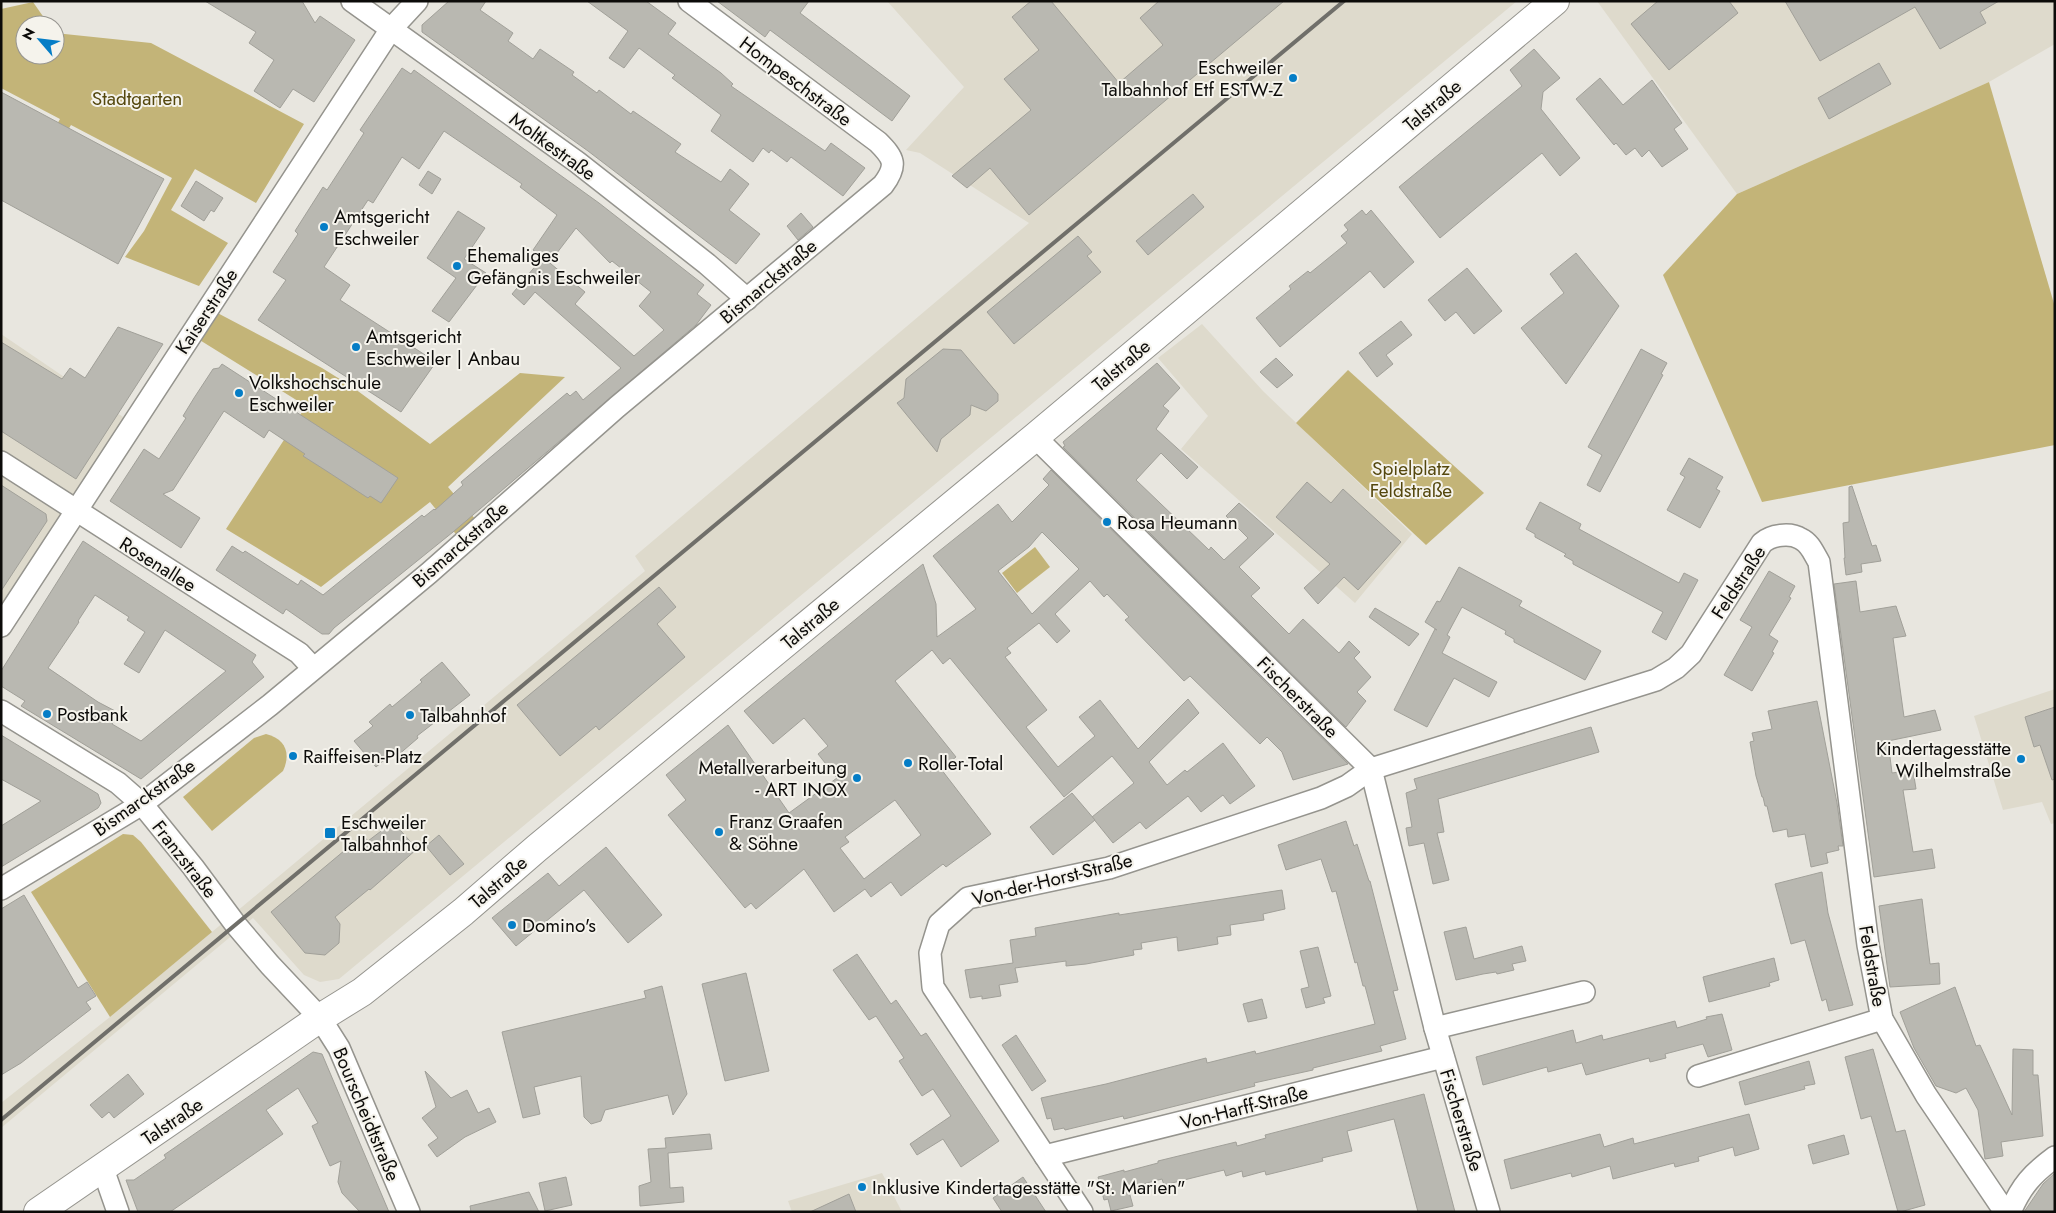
<svg xmlns="http://www.w3.org/2000/svg" width="2056" height="1213" viewBox="0 0 2056 1213" font-family="Jost,sans-serif">
<style>
.built{fill:#dedacc}
.green{fill:#c3b478}
.building{fill:#b9b8b1;stroke:#a1a099;fill-rule:evenodd}
.lines{fill:none;stroke-linecap:round;stroke-linejoin:round}
.minor-casing{stroke:#95948e;stroke-width:24}
.major-casing{stroke:#95948e;stroke-width:30}
.minor{stroke:#fff;stroke-width:21}
.major{stroke:#fff;stroke-width:28}
.rail{stroke:#706f6a;stroke-width:4}
.poi-dot{fill:#057dc6;stroke:#f5f3ec;stroke-width:2}
.labels{text-anchor:middle;stroke-width:4;stroke-linejoin:round;paint-order:stroke}
.poi-label{font-size:19px;fill:#0c0b09;stroke:#f5f3ec;text-anchor:start}
.street-label{font-size:19px;fill:#0c0b09;stroke:#f5f3ec}
.park-label{font-size:19px;fill:#54470d;stroke:#f5f3ec}
</style>
<rect width="100%" height="100%" fill="#e8e6df"/>
<!-- built -->
<g class="built">
<polygon points="887,1 1517,1 339,979 320,982 304,975 253,918 1,1128 1,1103 110,1017 645,571 635,556 1029,223 920,153 906,150 964,87"/>
<polygon points="1597,1 2055,1 2055,44 1989,82 1737,194"/>
<polygon points="1202,324 1263,391 1412,534 1355,603 1181,449 1208,416 1158,358"/>
<polygon points="1,334 126,419 9,607 1,602"/>
<polygon points="2055,689 2055,823 2051,824 2042,802 2003,810 1974,716"/>
<polygon points="882,1173 902,1212 792,1212 788,1201"/>
</g>
<!-- green -->
<g class="green">
<polygon points="33,2 49,25 25,25 25,55 55,55 55,33 151,43 304,124 256,203 195,169 171,210 228,243 199,286 125,257 144,231 172,178 71,125 46,167 36,162 60,119 1,88 1,9"/>
<polygon points="1989,82 2055,307 2055,445 1762,502 1663,275 1737,194"/>
<polygon points="208,308 322,368 351,386 430,444 520,373 565,377 448,487 481,526 463,543 430,502 321,587 226,529 306,406 190,334"/>
<polygon points="1348,370 1484,493 1426,545 1296,423"/>
<polygon points="1035,547 1050,567 1017,593 1002,573"/>
<path d="M266 734C286 739 291 754 283 771L212 831 183 797 254 738Z"/>
<polygon points="123,834 133,835 141,842 212,932 110,1017 31,892"/>
</g>
<!-- building -->
<g class="building">
<polygon points="205,1 302,1 315,23 320,16 355,40 314,102 293,89 280,108 254,91 274,60 249,43 256,32"/>
<polygon points="449,1 486,1 480,10 513,33 508,41 533,59 540,49 574,72 572,75 597,93 599,90 631,114 633,111 681,144 675,152 721,182 730,169 749,184 729,210 760,234 736,264 588,151 422,32 422,25"/>
<polygon points="587,1 646,1 676,23 668,34 721,73 733,84 731,86 825,151 831,143 865,168 843,196 791,157 787,162 771,150 769,153 763,148 753,162 711,131 721,115 672,78 675,75 639,48 624,68 609,58 628,31"/>
<polygon points="717,1 809,1 800,13 910,96 892,121 770,30 765,37"/>
<polygon points="1031,1 1051,1 1119,83 1163,45 1140,18 1159,1 1284,1 1029,215 990,168 967,188 952,176 1031,110 1004,79 1039,50 1012,17"/>
<polygon points="1658,1 1729,1 1738,13 1669,70 1631,24"/>
<polygon points="1785,1 1999,1 1980,12 1986,23 1940,49 1915,7 1820,61"/>
<polygon points="1534,49 1560,78 1543,92 1541,109 1580,158 1560,176 1542,153 1440,238 1399,187 1522,86 1510,70"/>
<polygon points="1879,63 1891,84 1829,119 1818,98"/>
<path d="M402 68 411 74 414 70 599 203 704 285 697 294 711 305 696 325 453 532 334 628 329 634H322L286 609 283 614 216 570 232 546 243 553 245 551 298 585 301 580 323 595 422 515 424 517 434 509 435 510 463 485 461 482 567 393 570 396 576 391 583 400 621 368 535 292 524 305 512 294 543 257 533 250 557 215 520 187 522 184 444 131 419 169 402 157 373 203 368 200 324 267 350 285 340 300 436 362 401 412 258 320 286 280 273 272 298 234 295 231 323 187 327 190 364 133 360 130ZM576 228 610 263 612 261 651 292 639 306 664 330 634 356 575 304 585 292 545 259 550 262Z"/>
<polygon points="1600,78 1623,105 1652,80 1682,123 1674,129 1688,149 1662,167 1649,150 1642,157 1635,148 1626,155 1616,143 1614,145 1576,99"/>
<polygon points="1,92 164,179 118,264 1,200"/>
<polygon points="428,171 441,179 432,194 419,185"/>
<polygon points="196,181 223,198 214,212 211,210 204,221 181,206"/>
<polygon points="1193,194 1204,207 1148,255 1136,241"/>
<polygon points="1362,210 1366,215 1371,210 1414,262 1384,288 1370,271 1280,347 1256,318 1291,289 1289,286 1308,271 1310,273 1347,243 1341,236 1348,230 1344,225"/>
<polygon points="458,211 485,228 464,259 486,273 449,322 432,311 456,278 427,258"/>
<polygon points="801,213 813,227 798,240 787,226"/>
<polygon points="1078,236 1092,252 1087,256 1101,272 1014,344 987,312"/>
<polygon points="1576,253 1619,306 1566,384 1521,328 1564,293 1550,274"/>
<polygon points="1467,268 1502,311 1474,334 1456,312 1445,321 1428,300"/>
<polygon points="1401,321 1412,335 1386,355 1393,364 1377,377 1359,353"/>
<polygon points="118,327 163,344 76,479 1,431 1,342 62,379 70,368 85,378"/>
<polygon points="943,349 961,350 998,394 998,401 986,411 971,405 970,415 941,439 937,452 897,403 904,398 906,379"/>
<polygon points="1641,349 1667,363 1661,374 1663,375 1600,492 1587,485 1602,455 1588,447"/>
<polygon points="1276,358 1293,375 1277,388 1260,372"/>
<polygon points="1157,363 1180,388 1163,406 1169,411 1156,429 1198,467 1187,479 1161,453 1136,480 1209,550 1211,547 1224,560 1248,538 1226,516 1239,503 1274,534 1239,567 1260,588 1251,596 1289,634 1303,619 1339,653 1349,641 1360,652 1354,658 1371,677 1357,692 1366,701 1346,727 1063,447 1065,446 1063,442"/>
<polygon points="222,364 398,478 381,503 370,496 368,498 325,470 303,456 305,454 269,430 264,438 224,411 173,490 163,494 200,518 181,548 110,501 144,449 159,459 186,418 183,416 194,398 213,369 219,368"/>
<polygon points="1689,458 1723,477 1716,489 1720,491 1700,528 1667,510 1685,477 1680,474"/>
<path d="M1051 470 1348 764 1293 780 1282 752 1267 737 1260 744 1190 676 1184 681 1125 620 1129 617 1107 594 1104 597 1090 581 1055 614 1070 631 1057 643 1039 623 1007 648 1011 653 1005 657 1047 710 1026 727 1058 767 1095 736 1079 717 1100 700 1138 749 1188 699 1199 713 1149 762 1167 785 1185 770 1187 772 1223 743 1255 786 1230 804 1223 795 1201 812 1188 796 1146 829 1140 822 1113 843 1092 817 1134 783 1112 756 1064 797 950 658 943 664 932 650 895 681 956 757 941 769 991 834 946 867 943 864 901 896 891 882 871 897 865 889 834 912 804 869 756 909 751 903 745 908 668 815 686 800 666 775 728 725 789 813 837 778 818 754 828 746 804 718 773 744 744 711 923 564 936 604 937 637 976 609 933 556 998 504 1012 522 1049 485 1043 479ZM1042 532 1079 569 1032 614 998 571 1029 547ZM895 800 921 835 864 879 840 848 849 842 845 837Z"/>
<polygon points="1307,482 1331,503 1343,489 1401,542 1358,590 1344,577 1318,604 1304,588 1330,564 1276,517"/>
<polygon points="1,485 46,514 47,521 1,591"/>
<polygon points="1852,486 1872,546 1876,545 1881,561 1861,564 1862,572 1846,575 1844,558 1845,558 1843,523 1849,522 1849,487"/>
<polygon points="1540,502 1581,524 1579,529 1679,583 1684,573 1698,580 1666,640 1652,632 1663,612 1573,564 1573,561 1564,556 1566,554 1535,537 1535,534 1526,529"/>
<path d="M83 541 256 655 252 662 264 677 141 779 21 706 25 701 1 686V671ZM95 595 129 617 127 620 145 632 124 664 139 673 165 630 226 671 141 741 112 724 119 713 98 702 48 668 79 622 78 621Z"/>
<polygon points="1459,567 1522,601 1519,606 1601,651 1585,680 1514,642 1514,639 1505,634 1506,631 1462,607 1447,635 1450,637 1442,653 1497,682 1489,697 1454,678 1427,727 1394,710 1435,629 1437,630 1425,622 1437,601 1440,602"/>
<polygon points="1769,571 1795,586 1789,597 1791,598 1769,635 1778,641 1772,652 1774,653 1752,691 1724,675 1752,627 1740,620"/>
<polygon points="1856,581 1860,612 1896,606 1906,636 1893,638 1904,717 1935,710 1941,730 1888,741 1892,773 1913,770 1916,789 1903,790 1913,852 1932,849 1935,868 1874,877 1834,584"/>
<polygon points="659,587 676,607 657,624 685,657 599,730 596,726 560,756 517,705"/>
<polygon points="1375,608 1419,634 1409,646 1369,617"/>
<polygon points="442,662 470,695 417,736 418,738 397,756 394,752 376,767 354,741 373,726 369,722 390,704 392,707 422,682 420,680"/>
<polygon points="1817,701 1837,803 1843,846 1838,846 1839,850 1826,853 1828,863 1811,867 1805,834 1788,837 1787,829 1773,832 1767,806 1765,806 1763,797 1762,797 1756,776 1750,742 1754,741 1752,733 1772,729 1768,711"/>
<polygon points="2055,707 2055,779 2052,780 2040,745 2034,747 2025,717"/>
<polygon points="1591,727 1599,752 1438,799 1444,832 1437,833 1449,880 1433,884 1424,843 1409,846 1406,828 1412,827 1406,793 1417,789 1414,779"/>
<polygon points="1,735 98,794 101,803 98,808 1,867 1,826 41,801 1,779"/>
<polygon points="1072,793 1095,820 1053,855 1030,827"/>
<polygon points="1346,821 1354,846 1357,844 1369,881 1370,881 1398,990 1393,991 1406,1039 1380,1046 1382,1051 1313,1068 1313,1070 1254,1083 1255,1086 1124,1119 1123,1116 1065,1130 1064,1128 1054,1130 1051,1118 1047,1119 1041,1098 1106,1084 1206,1058 1207,1063 1255,1051 1256,1054 1375,1024 1365,986 1363,986 1357,962 1355,963 1336,891 1332,892 1321,859 1286,870 1278,845"/>
<polygon points="393,822 417,849 370,890 369,889 335,917 340,924 339,943 325,955 305,953 271,912 363,835 368,841"/>
<polygon points="439,835 464,864 450,875 426,846"/>
<polygon points="606,847 662,915 628,943 584,890 516,946 492,918 548,873 559,886"/>
<polygon points="1822,872 1828,913 1853,1005 1829,1011 1826,999 1822,1001 1805,940 1791,944 1775,884"/>
<polygon points="1282,890 1285,909 1263,914 1264,920 1230,925 1231,935 1217,937 1218,944 1178,951 1177,937 1141,943 1142,949 1133,950 1134,955 1086,964 1066,966 1066,961 1015,968 1018,982 999,985 1001,996 982,999 982,996 970,998 965,970 1013,963 1010,940 1036,936 1035,928 1119,913 1119,915"/>
<polygon points="24,895 78,988 87,982 96,996 86,1002 91,1009 21,1063 1,1075 1,909"/>
<polygon points="1922,899 1930,964 1939,963 1940,984 1890,987 1879,906"/>
<polygon points="1466,927 1474,959 1522,946 1526,961 1512,964 1514,970 1497,974 1496,972 1483,974 1456,980 1444,932"/>
<polygon points="1318,947 1331,996 1323,998 1325,1003 1306,1008 1301,989 1309,987 1300,951"/>
<polygon points="857,954 891,1004 896,1000 921,1036 926,1033 999,1141 961,1167 943,1139 917,1155 910,1144 951,1116 933,1089 922,1096 899,1061 904,1058 876,1016 869,1020 833,970"/>
<polygon points="1774,958 1779,980 1769,983 1770,986 1709,1002 1703,977"/>
<polygon points="746,973 769,1071 725,1081 702,984"/>
<polygon points="662,986 687,1094 673,1115 668,1095 605,1110 601,1121 591,1124 584,1117 581,1076 534,1087 540,1114 523,1118 502,1032 646,998 644,991"/>
<polygon points="1955,987 1976,1046 1980,1045 2012,1115 2013,1049 2033,1050 2033,1075 2038,1075 2043,1136 2001,1142 2003,1156 1985,1159 1978,1110 1966,1088 1956,1093 1936,1086 1914,1048 1900,1012"/>
<polygon points="1262,999 1267,1018 1248,1022 1243,1004"/>
<polygon points="1722,1014 1732,1050 1708,1057 1703,1044 1665,1054 1666,1058 1650,1062 1649,1058 1586,1075 1582,1063 1548,1072 1547,1067 1483,1085 1476,1057 1573,1030 1576,1043 1602,1035 1603,1040 1675,1021 1677,1028 1707,1019 1706,1017"/>
<polygon points="1016,1035 1046,1081 1032,1091 1002,1045"/>
<polygon points="1873,1049 1896,1132 1905,1130 1925,1205 1900,1212 1898,1212 1871,1116 1861,1119 1845,1057"/>
<polygon points="313,1052 322,1054 389,1212 360,1212 342,1193 338,1182 341,1161 330,1166 312,1126 318,1123 298,1088 266,1110 283,1134 170,1212 138,1212 126,1180 134,1180 166,1158 164,1155"/>
<polygon points="1809,1061 1815,1084 1804,1086 1805,1089 1745,1105 1739,1082"/>
<polygon points="425,1071 451,1098 467,1090 478,1113 489,1108 496,1122 465,1137 437,1157 428,1145 438,1138 422,1118 436,1107"/>
<polygon points="128,1074 144,1094 114,1118 109,1112 102,1118 90,1105"/>
<polygon points="1424,1094 1455,1212 1418,1212 1394,1119 1347,1131 1352,1151 1322,1158 1323,1161 1266,1175 1265,1171 1243,1177 1242,1171 1226,1176 1224,1170 1164,1185 1162,1179 1128,1188 1133,1206 1111,1211 1108,1199 1104,1200 1098,1177 1124,1170 1124,1172 1158,1163 1158,1161 1236,1142 1237,1146 1266,1138 1265,1135"/>
<polygon points="1749,1114 1759,1149 1735,1156 1733,1147 1698,1157 1699,1161 1675,1167 1674,1163 1613,1179 1610,1166 1572,1177 1571,1173 1511,1189 1504,1160 1600,1134 1604,1147 1633,1138 1634,1144"/>
<polygon points="710,1134 712,1149 668,1153 670,1188 683,1187 684,1202 640,1206 639,1186 651,1182 648,1149 666,1148 665,1138"/>
<polygon points="1844,1135 1849,1154 1813,1164 1808,1145"/>
<polygon points="2055,1173 2055,1212 2024,1212 2043,1184"/>
<polygon points="566,1177 572,1205 545,1211 539,1183"/>
<polygon points="1023,1177 1046,1212 1002,1212 993,1198"/>
<polygon points="529,1192 539,1212 471,1212 470,1206"/>
<polygon points="849,1194 856,1212 810,1212"/>
</g>
<g class="lines">
<!-- minor casing -->
<g class="minor-casing">
<g id="minor">
<polyline points="352,1 577,162 707,264 747,299"/>
<polyline points="1035,437 1371,769 1435,1028 1489,1212"/>
<polyline points="1,462 299,653 313,668"/>
<polyline points="1,626 391,29 417,1"/>
<polyline points="1,711 118,783 142,804 193,867 236,925 270,965 320,1018 339,1048 409,1212"/>
<path d="M1 889 142 804 270 705 429 573 617 407 883 185C898 165 894 158 878 142L689 1"/>
<polyline points="1435,1028 1584,992"/>
<polyline points="1698,1076 1882,1019"/>
<polyline points="1045,1156 1443,1057"/>
<polyline points="103,1169 118,1212"/>
<path d="M1082 1212 933 987 930 953 939 924 968 898 1109 868 1321 798 1347 786 1371 769 1656 680 1676 668 1691 654 1762 543C1771 535 1790 532 1801 539 1810 543 1814 554 1819 562L1868 945 1882 1019 1926 1095 2005 1212"/>
<path d="M2010 1212C2022 1185 2032 1174 2055 1157"/>
</g>
</g>
<!-- major casing -->
<g class="major-casing">
<polyline id="major" points="38,1212 320,1018 362,992 463,912 537,848 1035,437 1555,1"/>
</g>
<!-- minor -->
<use href="#minor" class="minor"/>
<!-- major -->
<use href="#major" class="major"/>
<!-- rail -->
<polyline class="rail" points="1,1120 1344,1"/>
</g>
<!-- markers -->
<g class="poi-dot">
<circle cx="1293" cy="78" r="5"/>
<circle cx="324" cy="227" r="5"/>
<circle cx="457" cy="266" r="5"/>
<circle cx="356" cy="347" r="5"/>
<circle cx="239" cy="393" r="5"/>
<circle cx="1107" cy="522" r="5"/>
<circle cx="47" cy="714" r="5"/>
<circle cx="410" cy="715" r="5"/>
<circle cx="293" cy="756" r="5"/>
<circle cx="2021" cy="759" r="5"/>
<circle cx="908" cy="763" r="5"/>
<circle cx="857" cy="778" r="5"/>
<circle cx="719" cy="832" r="5"/>
<rect x="324" y="827" width="12" height="12" rx="2.5"/>
<circle cx="512" cy="925" r="5"/>
<circle cx="862" cy="1187" r="5"/>
</g>
<g class="labels">
<!-- poi labels -->
<g class="poi-label">
<text x="1283" y="74" text-anchor="end">Eschweiler<tspan x="1283" dy="22">Talbahnhof Etf ESTW-Z</tspan></text>
<text x="334" y="223">Amtsgericht<tspan x="334" dy="22">Eschweiler</tspan></text>
<text x="467" y="262">Ehemaliges<tspan x="467" dy="22">Gefängnis Eschweiler</tspan></text>
<text x="366" y="343">Amtsgericht<tspan x="366" dy="22">Eschweiler | Anbau</tspan></text>
<text x="249" y="389">Volkshochschule<tspan x="249" dy="22">Eschweiler</tspan></text>
<text x="1117" y="529">Rosa Heumann</text>
<text x="57" y="721">Postbank</text>
<text x="420" y="722">Talbahnhof</text>
<text x="2011" y="755" text-anchor="end">Kindertagesstätte<tspan x="2011" dy="22">Wilhelmstraße</tspan></text>
<text x="303" y="763">Raiffeisen-Platz</text>
<text x="918" y="770">Roller-Total</text>
<text x="847" y="774" text-anchor="end">Metallverarbeitung<tspan x="847" dy="22">- ART INOX</tspan></text>
<text x="729" y="828">Franz Graafen<tspan x="729" dy="22">&amp; Söhne</tspan></text>
<text x="341" y="829">Eschweiler<tspan x="341" dy="22">Talbahnhof</tspan></text>
<text x="522" y="932">Domino's</text>
<text x="872" y="1194">Inklusive Kindertagesstätte "St. Marien"</text>
</g>
<!-- street labels -->
<g class="street-label">
<text transform="translate(796 81) rotate(37)" y="7">Hompeschstraße</text>
<text transform="translate(1432 105) rotate(-40)" y="7">Talstraße</text>
<text transform="translate(553 146) rotate(36)" y="7">Moltkestraße</text>
<text transform="translate(768 281) rotate(-40)" y="7">Bismarckstraße</text>
<text transform="translate(206 311) rotate(-57)" y="7">Kaiserstraße</text>
<text transform="translate(1121 365) rotate(-40)" y="7">Talstraße</text>
<text transform="translate(460 544) rotate(-41)" y="7">Bismarckstraße</text>
<text transform="translate(158 564) rotate(32)" y="7">Rosenallee</text>
<text transform="translate(1738 582) rotate(-57)" y="7">Feldstraße</text>
<text transform="translate(810 623) rotate(-40)" y="7">Talstraße</text>
<text transform="translate(1298 697) rotate(45)" y="7">Fischerstraße</text>
<text transform="translate(144 797) rotate(-35)" y="7">Bismarckstraße</text>
<text transform="translate(185 859) rotate(52)" y="7">Franzstraße</text>
<text transform="translate(1052 879) rotate(-14)" y="7">Von-der-Horst-Straße</text>
<text transform="translate(498 882) rotate(-41)" y="7">Talstraße</text>
<text transform="translate(1873 966) rotate(80)" y="7">Feldstraße</text>
<text transform="translate(1244 1107) rotate(-14)" y="7">Von-Harff-Straße</text>
<text transform="translate(367 1114) rotate(67)" y="7">Bourscheidtstraße</text>
<text transform="translate(1462 1120) rotate(73)" y="7">Fischerstraße</text>
<text transform="translate(172 1121) rotate(-34)" y="7">Talstraße</text>
</g>
<!-- park labels -->
<g class="park-label">
<text x="137" y="105">Stadtgarten</text>
<text x="1411" y="475">Spielplatz<tspan x="1411" dy="22">Feldstraße</tspan></text>
</g>
</g>
<!-- border -->
<rect width="2056" height="1213" fill="none" stroke="#0c0b09" stroke-width="5"/>
<!-- north arrow -->
<g transform="translate(40 40) rotate(298)"><circle r="24" fill="#f5f3ec" stroke="#989691"/>
<path d="M0-4L9 19L0 12L-9 19Z" fill="#057dc6"/>
<text y="-8" font-size="14" font-weight="bold" text-anchor="middle" fill="#0c0b09">N</text>
</g>
</svg>
